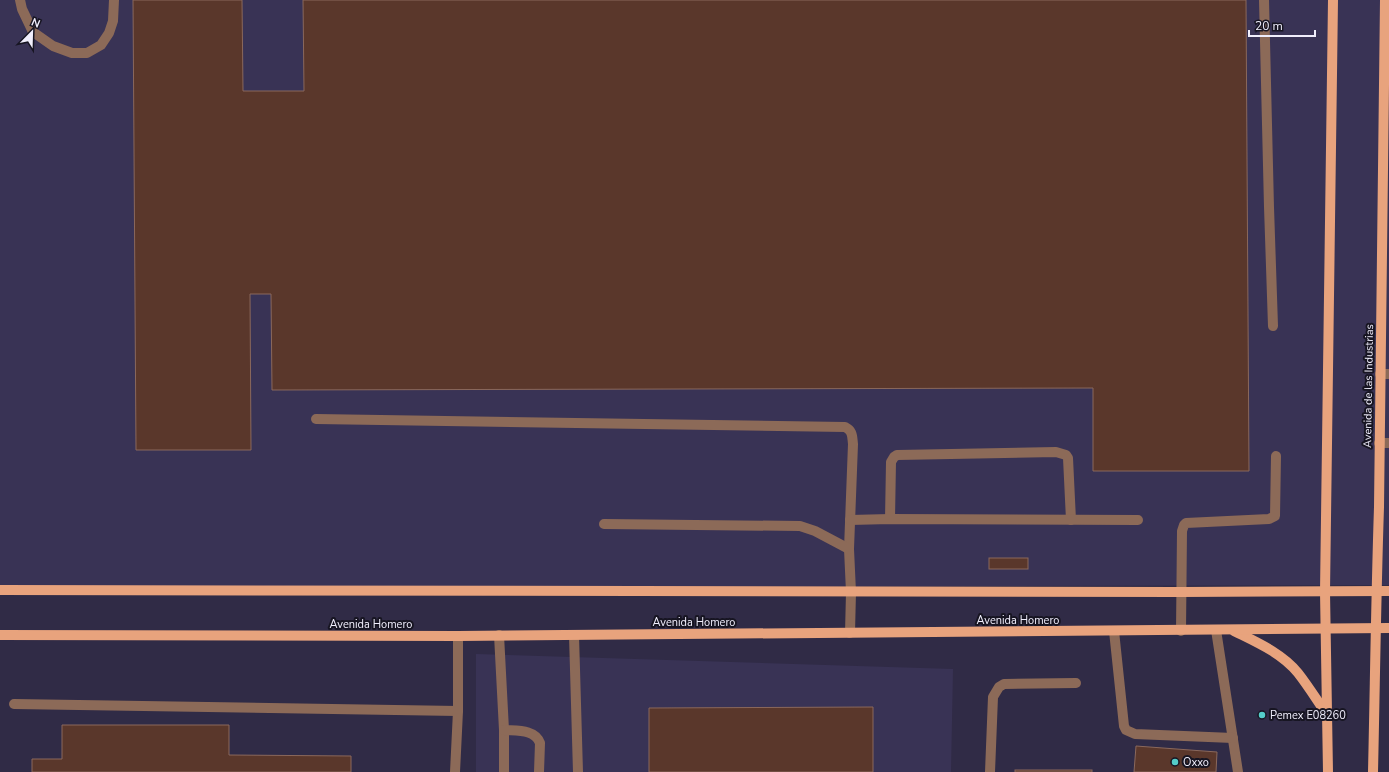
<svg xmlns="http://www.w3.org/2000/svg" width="1389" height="772" viewBox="0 0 1389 772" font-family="'Nunito Sans',sans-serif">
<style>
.built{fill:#393355}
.building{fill:#5a372b;stroke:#8a685c}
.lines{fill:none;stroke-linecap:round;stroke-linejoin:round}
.lane{stroke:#8c6a58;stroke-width:10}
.primary{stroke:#e8a37d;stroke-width:10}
.poi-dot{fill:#54cdc9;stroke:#171522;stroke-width:1.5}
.labels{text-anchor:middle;stroke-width:4;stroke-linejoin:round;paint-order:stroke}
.street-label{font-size:11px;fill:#f0eefc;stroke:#171522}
.poi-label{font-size:11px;fill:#f0eefc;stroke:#171522;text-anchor:start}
</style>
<rect width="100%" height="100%" fill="#302b46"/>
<!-- built -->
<g class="built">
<polygon points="0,0 1389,0 1389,585 0,589"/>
<polygon points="476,654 953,669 951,772 476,772"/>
</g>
<!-- building -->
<g class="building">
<polygon points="133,0 242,0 243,91 304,91 303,0 1246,0 1249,471 1093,471 1093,388 272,390 271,294 250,294 251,450 136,450"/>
<rect x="989" y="558" width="39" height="11"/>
<polygon points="873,707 873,772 649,772 649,708"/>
<polygon points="62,725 229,725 229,755 351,756 351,772 32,772 32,759 62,759"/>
<polygon points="1136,746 1217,752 1216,772 1134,772"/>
<rect x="1015" y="770" width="77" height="2"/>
</g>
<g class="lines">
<!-- lane -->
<g class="lane">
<polyline points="20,0 22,9 33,32 53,46 72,53 87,53 101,45 109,33 113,21 114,0"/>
<polyline points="1264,0 1269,207 1273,326"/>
<polyline points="1380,374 1389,374"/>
<path d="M316 419 845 427C853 431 852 436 853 444L849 549 851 592 850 633"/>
<polyline points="1379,443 1389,443"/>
<polyline points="890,519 891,462 894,457 897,455 1056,452 1066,455 1068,458 1071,520"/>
<polyline points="850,520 890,519 1138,520"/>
<polyline points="604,524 800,526 815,531 849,549"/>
<polyline points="1216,630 1238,772"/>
<polyline points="1114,631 1124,726 1126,730 1135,734 1233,738"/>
<polyline points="1181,631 1182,531 1184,525 1186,523 1269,519 1275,516 1276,456"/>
<polyline points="499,635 504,730 504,772"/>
<polyline points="574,635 578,772"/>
<polyline points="14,704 458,711"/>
<path d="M504 730C517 731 535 729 540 743L539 772"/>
<polyline points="455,772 458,711 458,636"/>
<polyline points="990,772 993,697 999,687 1004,684 1076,683"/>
</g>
<!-- primary -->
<g class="primary">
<polyline points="0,590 1180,592 1389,591"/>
<path d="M1234 631C1256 642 1282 653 1298 673 1309 687 1318 702 1328 716"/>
<polyline points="0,635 458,636 1389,628"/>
<polyline points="1328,772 1325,592 1333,0"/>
<path d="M1373 772C1375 684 1376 596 1379 507L1385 0"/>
</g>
</g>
<!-- markers -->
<g class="poi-dot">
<circle cx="1262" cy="715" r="4"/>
<circle cx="1175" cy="762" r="4"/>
</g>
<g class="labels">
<!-- street labels -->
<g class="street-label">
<text transform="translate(1368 386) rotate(-89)" y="4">Avenida de las Industrias</text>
<text x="1018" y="624">Avenida Homero</text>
<text x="694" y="626">Avenida Homero</text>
<text x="371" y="628">Avenida Homero</text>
</g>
<!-- poi labels -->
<g class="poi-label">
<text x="1270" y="719">Pemex E08260</text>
<text x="1183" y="766">Oxxo</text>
</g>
</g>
<!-- north arrow -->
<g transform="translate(32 32) rotate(23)" stroke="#171522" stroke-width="3" paint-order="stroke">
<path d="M0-3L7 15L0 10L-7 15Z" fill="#f0eefc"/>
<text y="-6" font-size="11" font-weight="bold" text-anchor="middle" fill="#f0eefc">N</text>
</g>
<!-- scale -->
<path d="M1249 30v6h66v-6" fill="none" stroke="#f0eefc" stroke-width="2"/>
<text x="1255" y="30" font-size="12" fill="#f0eefc" stroke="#171522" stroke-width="3" paint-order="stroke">20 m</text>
</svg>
